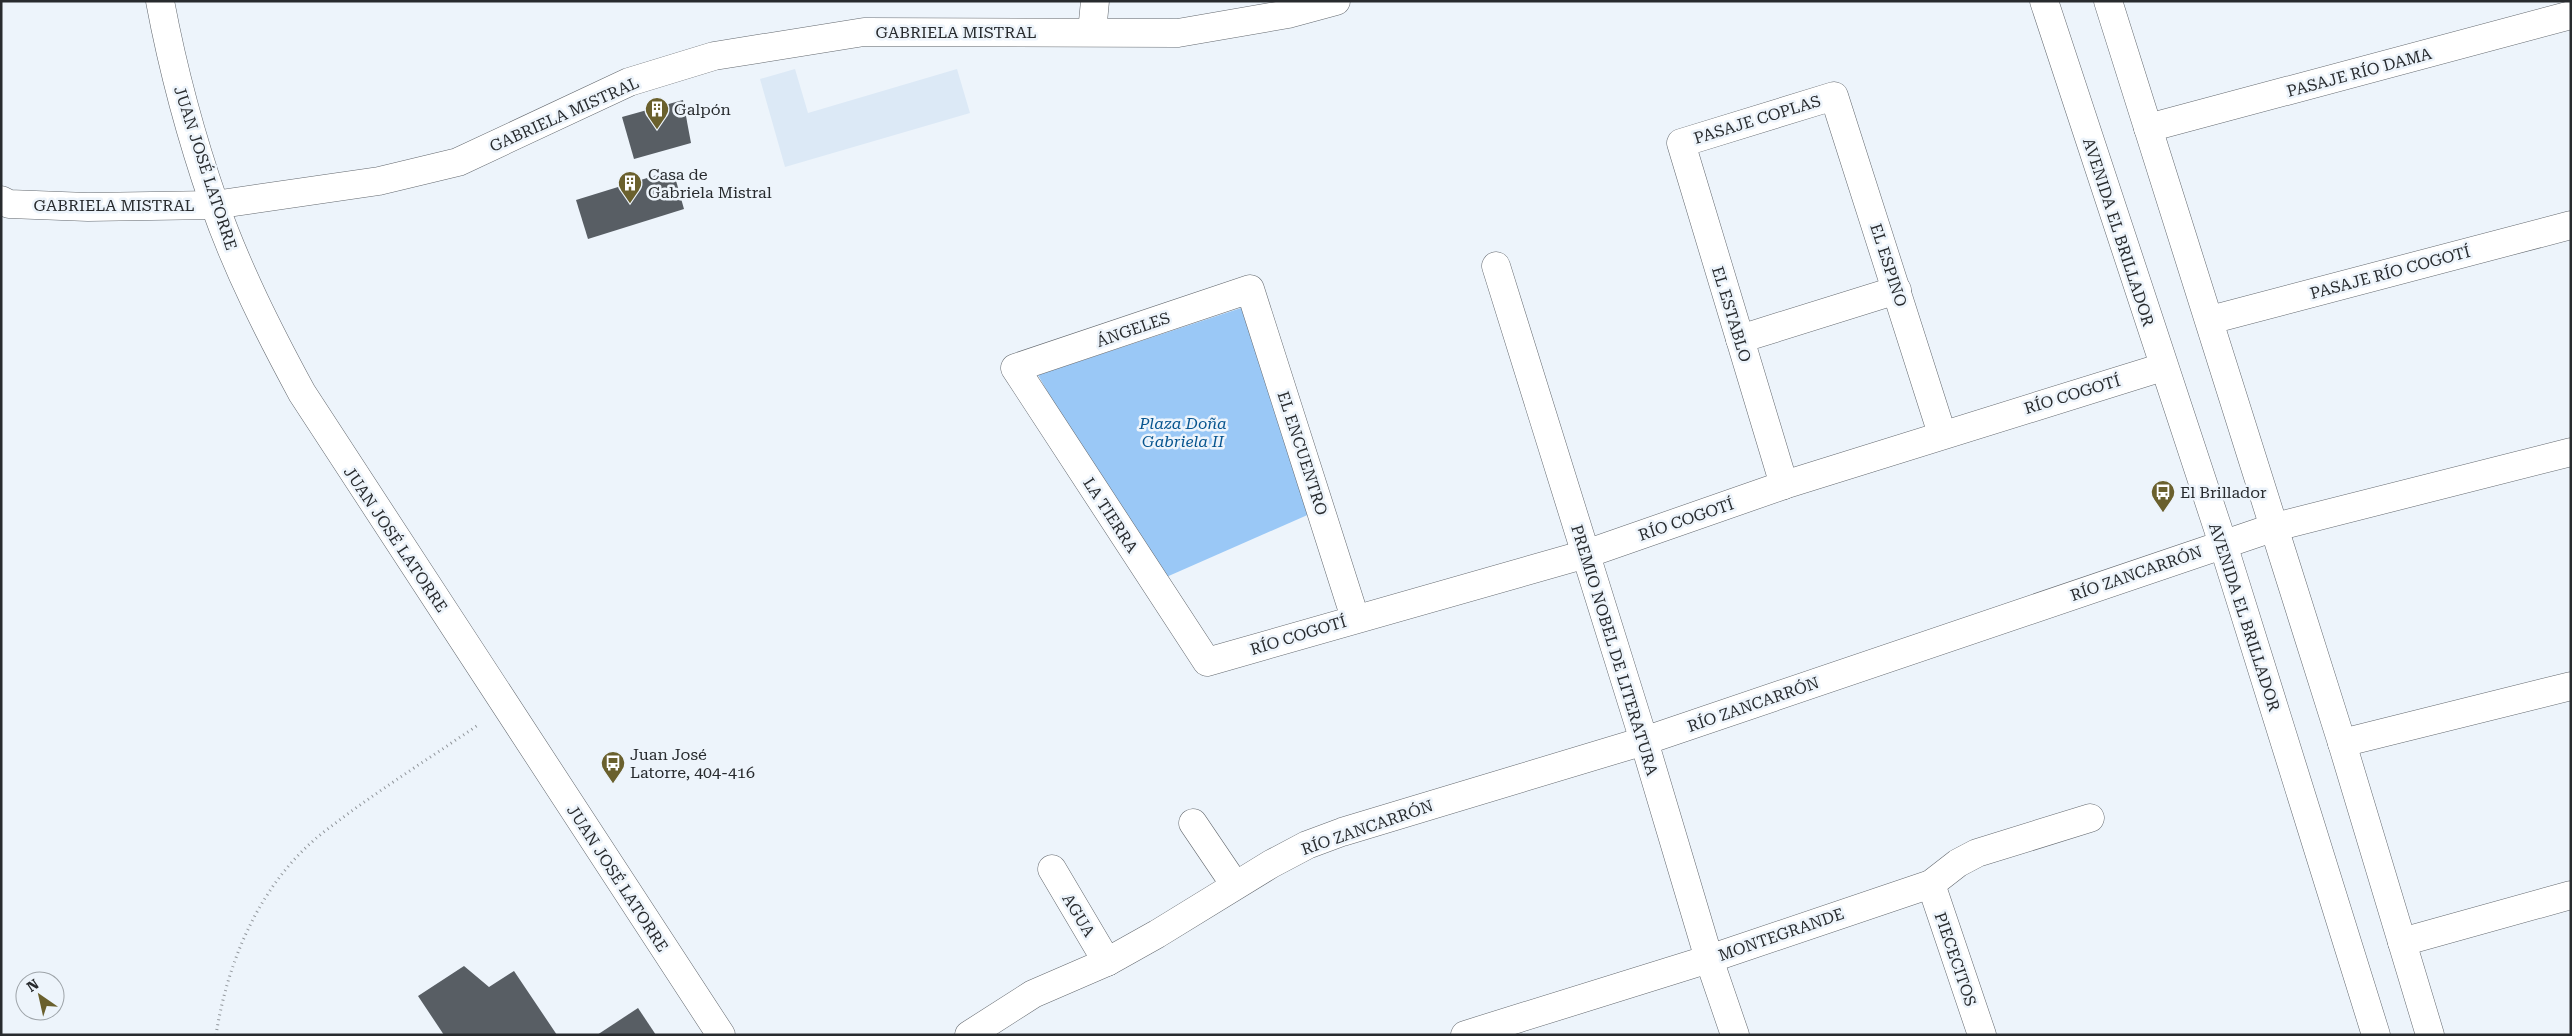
<svg xmlns="http://www.w3.org/2000/svg" width="2572" height="1036" viewBox="0 0 2572 1036" font-family="'Roboto Serif',serif">
<style>
.built{fill:#dce9f6}
.green{fill:#9ac8f6}
.building{fill:#585e64}
.lines{fill:none;stroke-linecap:round;stroke-linejoin:round}
.minor-casing{stroke:#63686e;stroke-width:29}
.tertiary-casing{stroke:#63686e;stroke-width:29}
.secondary-casing{stroke:#63686e;stroke-width:29}
.path{stroke:#92979c;stroke-width:3;stroke-dasharray:1 4;stroke-linecap:butt}
.minor{stroke:#fff;stroke-width:28}
.tertiary{stroke:#fff;stroke-width:28}
.secondary{stroke:#fff;stroke-width:28}
.labels{text-anchor:middle;stroke-width:5;stroke-linejoin:round;paint-order:stroke}
.street-label{font-size:16px;fill:#282b2e;stroke:#edf4fb}
.poi-label{font-size:16px;fill:#282b2e;stroke:#edf4fb;text-anchor:start}
.park-label{font-size:16px;font-style:italic;fill:#07558f;stroke:#edf4fb}
</style>
<rect width="100%" height="100%" fill="#edf4fb"/>
<!-- built -->
<polygon class="built" points="795,69 808,113 957,69 970,113 785,167 760,79"/>
<!-- green -->
<polygon class="green" points="1244,307 1312,513 1155,582 1038,375"/>
<!-- building -->
<g class="building">
<polygon points="683,100 691,143 634,159 622,117"/>
<polygon points="673,170 684,209 588,239 576,200"/>
<polygon points="464,966 489,987 514,971 557,1035 444,1035 418,996"/>
<polygon points="638,1008 656,1035 597,1035"/>
</g>
<g class="lines">
<!-- minor casing -->
<g class="minor-casing">
<g id="minor">
<polyline points="2044,1 2223,544 2376,1035"/>
<polyline points="1092,32 1095,1"/>
<polyline points="2148,128 2571,15"/>
<polyline points="1,200 9,204 88,207 214,205"/>
<polyline points="1496,266 1644,741 1709,959 1735,1035"/>
<polyline points="2210,320 2571,225"/>
<polyline points="1740,339 1897,290"/>
<polyline points="1784,485 1681,143 1834,96 1942,434"/>
<polyline points="2275,527 2571,452"/>
<polyline points="1355,618 1250,289 1015,368 1207,662 1586,554 1784,485 2163,367"/>
<polyline points="2342,743 2571,686"/>
<polyline points="1193,823 1235,885"/>
<polyline points="1052,869 1107,962"/>
<polyline points="1931,884 1982,1035"/>
<polyline points="2402,942 2571,895"/>
<polyline points="1465,1035 1709,959 1931,884 1958,863 1977,853 2090,818"/>
</g>
</g>
<!-- tertiary casing -->
<g class="tertiary-casing">
<g id="tertiary">
<polyline points="2108,1 2342,743 2430,1035"/>
<polyline points="214,205 379,181 458,162 629,82 714,56 864,32 1178,33 1288,14 1336,1"/>
<polyline points="969,1035 1033,994 1107,962 1157,934 1271,864 1307,845 1342,832 1644,741 2275,527"/>
</g>
</g>
<!-- secondary casing -->
<g class="secondary-casing">
<path id="secondary" d="M160 1C173 70 191 137 214 203 237 269 269 332 302 393L721 1035"/>
</g>
<!-- path -->
<path class="path" d="M216 1035C228 958 262 880 325 831 374 793 427 760 478 725"/>
<!-- minor -->
<use href="#minor" class="minor"/>
<!-- tertiary -->
<use href="#tertiary" class="tertiary"/>
<!-- secondary -->
<use href="#secondary" class="secondary"/>
</g>
<!-- icons -->
<defs>
<g id="building-pin" transform="scale(1.25)"><path d="M0 17L-7.5 6A9.5 9.5 0 1 1 7.5 6Z" fill="#6a602d" stroke="#edf4fb"/><path d="M-4-6H4V6H1V3H-1V6H-4ZM-2.5-4.3h1.7v1.8h-1.7ZM.8-4.3h1.7v1.8H.8ZM-2.5-1h1.7V.8h-1.7ZM.8-1h1.7V.8H.8Z" fill="#fff"/></g>
<g id="bus-pin" transform="scale(1.25)"><path d="M0 17L-7.5 6A9.5 9.5 0 1 1 7.5 6Z" fill="#6a602d" stroke="#edf4fb"/><path d="M-5-6H5V4H4V6H2V4H-2V6H-4V4H-5ZM-3.5-4V0h7V-4ZM-3.5 1.2v1.5H-2V1.2ZM2 1.2v1.5H3.5V1.2Z" fill="#fff"/></g>
</defs>
<g fill-rule="evenodd">
<use href="#building-pin" x="657" y="109"/>
<use href="#building-pin" x="630" y="183"/>
<use href="#bus-pin" x="2163" y="492"/>
<use href="#bus-pin" x="613" y="763"/>
</g>
<g class="labels">
<!-- street labels -->
<g class="street-label">
<text x="956" y="38">GABRIELA MISTRAL</text>
<text transform="translate(2359 72) rotate(-15)" y="6">PASAJE RÍO DAMA</text>
<text transform="translate(564 114) rotate(-24)" y="6">GABRIELA MISTRAL</text>
<text transform="translate(1757 119) rotate(-17)" y="6">PASAJE COPLAS</text>
<text transform="translate(206 168) rotate(72)" y="6">JUAN JOSÉ LATORRE</text>
<text x="114" y="211">GABRIELA MISTRAL</text>
<text transform="translate(2119 232) rotate(72)" y="6">AVENIDA EL BRILLADOR</text>
<text transform="translate(1889 265) rotate(72)" y="6">EL ESPINO</text>
<text transform="translate(2390 272) rotate(-15)" y="6">PASAJE RÍO COGOTÍ</text>
<text transform="translate(1732 314) rotate(73)" y="6">EL ESTABLO</text>
<text transform="translate(1133 329) rotate(-19)" y="6">ÁNGELES</text>
<text transform="translate(2072 394) rotate(-17)" y="6">RÍO COGOTÍ</text>
<text transform="translate(1303 453) rotate(72)" y="6">EL ENCUENTRO</text>
<text transform="translate(1111 515) rotate(57)" y="6">LA TIERRA</text>
<text transform="translate(1686 519) rotate(-19)" y="6">RÍO COGOTÍ</text>
<text transform="translate(396 539) rotate(56)" y="6">JUAN JOSÉ LATORRE</text>
<text transform="translate(2136 573) rotate(-19)" y="6">RÍO ZANCARRÓN</text>
<text transform="translate(2245 617) rotate(72)" y="6">AVENIDA EL BRILLADOR</text>
<text transform="translate(1298 635) rotate(-17)" y="6">RÍO COGOTÍ</text>
<text transform="translate(1615 650) rotate(73)" y="6">PREMIO NOBEL DE LITERATURA</text>
<text transform="translate(1753 704) rotate(-19)" y="6">RÍO ZANCARRÓN</text>
<text transform="translate(1367 827) rotate(-19)" y="6">RÍO ZANCARRÓN</text>
<text transform="translate(618 878) rotate(57)" y="6">JUAN JOSÉ LATORRE</text>
<text transform="translate(1079 915) rotate(59)" y="6">AGUA</text>
<text transform="translate(1781 934) rotate(-19)" y="6">MONTEGRANDE</text>
<text transform="translate(1956 959) rotate(71)" y="6">PIECECITOS</text>
</g>
<!-- poi labels -->
<g class="poi-label">
<text x="674" y="115">Galpón</text>
<text x="648" y="180">Casa de<tspan x="648" dy="18">Gabriela Mistral</tspan></text>
<text x="2180" y="498">El Brillador</text>
<text x="630" y="760">Juan José<tspan x="630" dy="18">Latorre, 404-416</tspan></text>
</g>
<!-- park labels -->
<g class="park-label">
<text x="1183" y="429">Plaza Doña<tspan x="1183" dy="18">Gabriela II</tspan></text>
</g>
</g>
<!-- border -->
<rect width="2572" height="1036" fill="none" stroke="#282b2e" stroke-width="5"/>
<!-- north arrow -->
<g transform="translate(40 996) rotate(326)"><circle r="24" fill="#edf4fb" stroke="#9ea4a9"/>
<path d="M0-4L9 19L0 12L-9 19Z" fill="#6a602d"/>
<text y="-8" font-size="14" font-weight="bold" text-anchor="middle" fill="#282b2e">N</text>
</g>
</svg>
